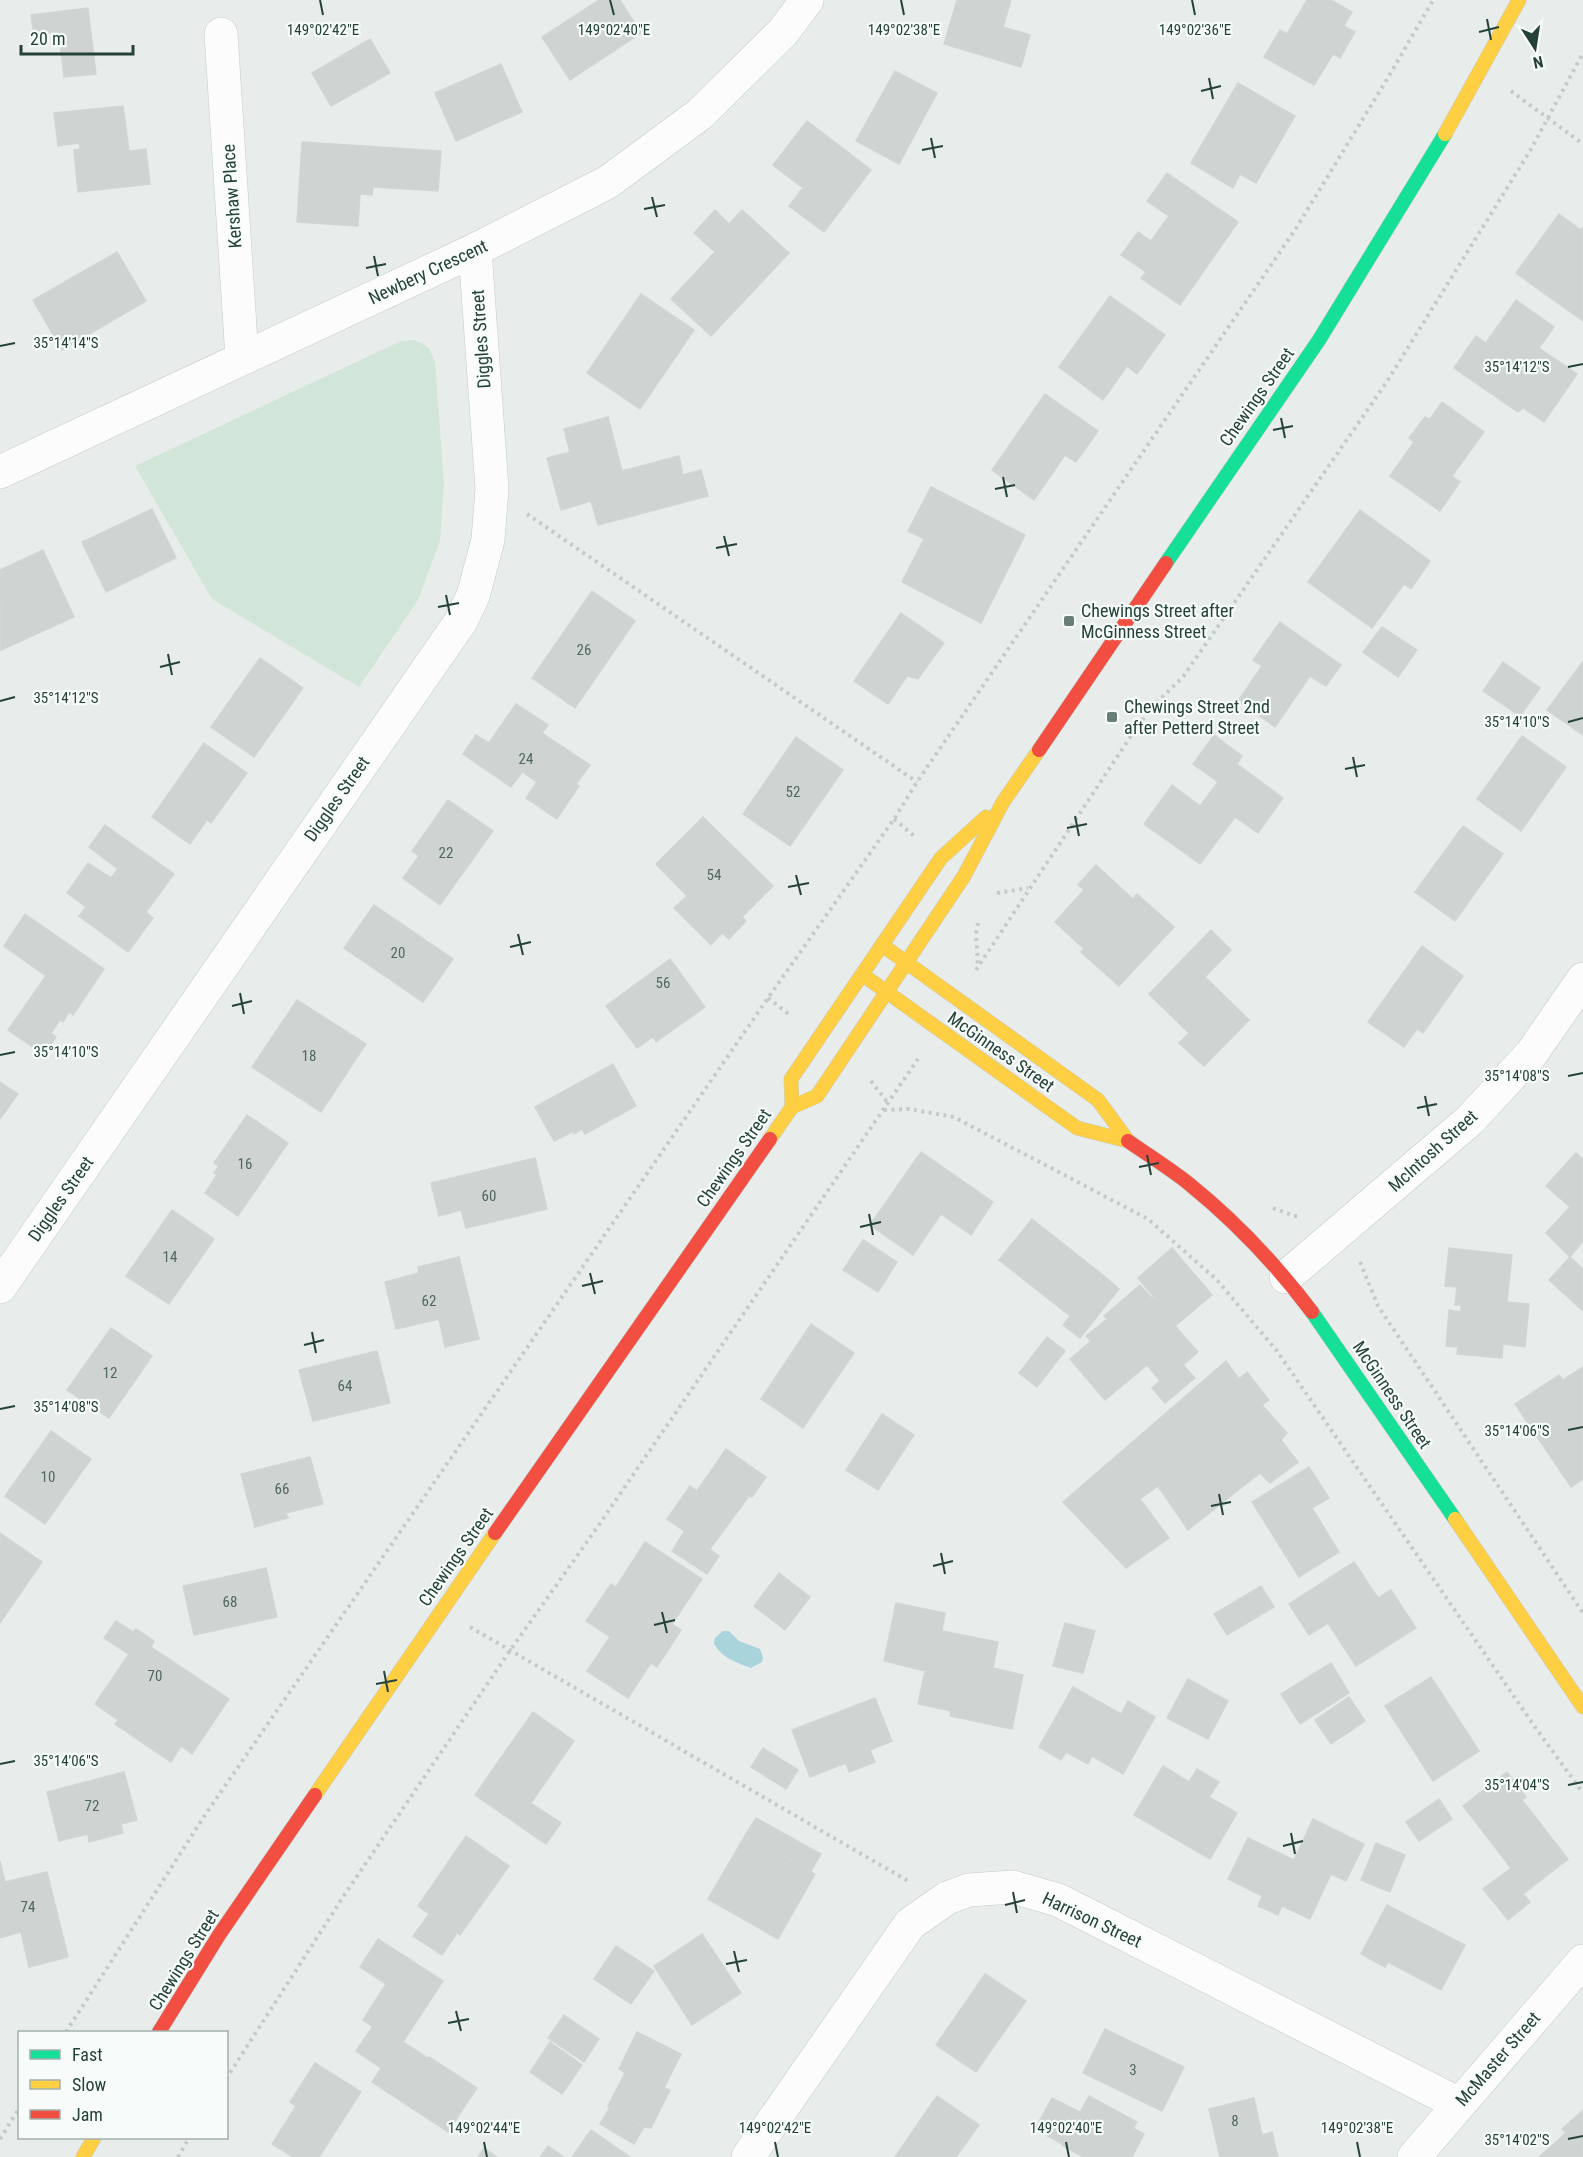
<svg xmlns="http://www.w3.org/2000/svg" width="1583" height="2157" viewBox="0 0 1583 2157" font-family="'Roboto Condensed',sans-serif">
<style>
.green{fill:#d1e6d8}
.water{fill:#a9d4db}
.building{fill:#cfd4d2;stroke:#d1d6d4;stroke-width:1.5}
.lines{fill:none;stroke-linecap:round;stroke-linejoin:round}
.street-casing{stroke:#c5cac8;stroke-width:34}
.fast-casing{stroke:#c3cbc8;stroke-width:15}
.slow-casing{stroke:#c3cbc8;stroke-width:15}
.jam-casing{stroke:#c3cbc8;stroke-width:15}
.path{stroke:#c3ccca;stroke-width:4;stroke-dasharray:3 4.5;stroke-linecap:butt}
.street{stroke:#fcfcfc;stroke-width:33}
.fast{stroke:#16e098;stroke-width:14}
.slow{stroke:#ffcf43;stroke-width:14}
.jam{stroke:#f24e42;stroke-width:14}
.ticks{fill:none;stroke:#24423a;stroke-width:2}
.poi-dot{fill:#697e78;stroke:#f7fbf9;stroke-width:2}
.labels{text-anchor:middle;stroke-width:4.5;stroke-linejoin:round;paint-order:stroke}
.number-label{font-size:15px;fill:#506761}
.street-label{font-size:18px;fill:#24423a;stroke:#f7fbf9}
.poi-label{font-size:18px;fill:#24423a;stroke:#f7fbf9;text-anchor:start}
.ticks-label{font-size:15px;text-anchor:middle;fill:#24423a;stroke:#f7fbf9;stroke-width:4.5;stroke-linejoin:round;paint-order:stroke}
</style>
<rect width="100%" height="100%" fill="#e8edeb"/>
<!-- green -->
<polygon class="green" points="415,340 429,348 435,362 444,484 440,541 418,600 359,687 212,599 135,466 401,341"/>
<!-- water -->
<path class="water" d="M723 1631H729L739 1641 760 1649 763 1657 762 1662 751 1668C737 1663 720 1657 714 1643L715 1638Z"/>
<!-- building -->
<g class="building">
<polygon points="599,0 620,0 641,33 570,80 542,37"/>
<polygon points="957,0 1011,0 1003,27 1030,35 1021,67 944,44"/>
<polygon points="1307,0 1331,0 1352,12 1344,26 1355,32 1340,58 1333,54 1314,85 1264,57 1280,30 1287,34"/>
<polygon points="88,8 96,74 64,77 59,32 34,35 31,15"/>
<polygon points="370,39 390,73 331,106 312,73"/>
<polygon points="501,64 522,112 456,141 435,93"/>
<polygon points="895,71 937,93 899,164 856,141"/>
<polygon points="1238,83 1295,116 1256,183 1240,174 1233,188 1191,163"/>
<polygon points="123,106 129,151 146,149 150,184 78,192 74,150 80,149 79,143 58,146 54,113"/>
<polygon points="807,121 871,170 824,232 789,206 803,188 773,165"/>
<polygon points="302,142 441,151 438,191 373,187 372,195 360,194 358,226 297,222"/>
<polygon points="1167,173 1238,222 1180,305 1141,278 1146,272 1121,255 1138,232 1151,241 1169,216 1147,201"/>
<polygon points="715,210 729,224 742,210 789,253 711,336 671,299 715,252 694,233"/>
<polygon points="1559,214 1581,230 1583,227 1583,321 1516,273"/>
<polygon points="117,252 146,301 62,350 33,300"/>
<polygon points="641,294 694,330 640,409 587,373"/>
<polygon points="1110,296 1165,335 1137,374 1127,366 1103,400 1059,367"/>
<polygon points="1516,300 1554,327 1539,348 1577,374 1544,422 1523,408 1518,412 1454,368 1476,336 1486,343"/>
<polygon points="1045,394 1098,431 1076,462 1065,455 1034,500 992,470"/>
<polygon points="1442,402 1484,432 1452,476 1460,482 1440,511 1390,476 1414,442 1409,438 1425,417 1430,419"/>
<polygon points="608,417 622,471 679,456 683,475 701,470 708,496 598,525 591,501 561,510 547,458 570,452 564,429"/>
<polygon points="931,487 1025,535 981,623 902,582 924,539 908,531"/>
<polygon points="152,509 176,558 106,592 82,542"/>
<polygon points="1360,510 1430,561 1411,589 1404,584 1372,628 1308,582"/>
<polygon points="43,550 74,617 1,650 0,570"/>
<polygon points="592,591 635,621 575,708 532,678"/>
<polygon points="901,613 944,643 918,679 907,676 888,704 854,681"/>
<polygon points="1280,622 1341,665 1326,686 1310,676 1275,727 1238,701 1262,666 1253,660"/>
<polygon points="1382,627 1417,650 1398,677 1363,652"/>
<polygon points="260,658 303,688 254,757 211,727"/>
<polygon points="1583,661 1583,735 1547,710"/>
<polygon points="1503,662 1540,688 1520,716 1483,691"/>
<polygon points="516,704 548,725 542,733 590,765 576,784 579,786 557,819 526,798 537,782 522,772 511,787 463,754 476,735 489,743"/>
<polygon points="1214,735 1242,756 1237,764 1283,798 1258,833 1235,817 1200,864 1144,824 1172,785 1200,806 1218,782 1193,764"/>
<polygon points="1522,736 1566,767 1521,831 1477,799"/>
<polygon points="796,737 843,770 790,846 743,814"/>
<polygon points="204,743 247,773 211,823 207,820 190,844 152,817"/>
<polygon points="448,800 493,831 440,905 403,878 419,856 412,851"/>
<polygon points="703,817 773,886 742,917 746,921 729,939 722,933 711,945 674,908 687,896 656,864"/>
<polygon points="105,825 174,874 146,912 153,918 128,952 79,916 86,907 67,893 88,863 111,878 118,869 89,847"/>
<polygon points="1463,826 1503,854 1455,921 1415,892"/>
<polygon points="1096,865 1133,899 1137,894 1174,927 1119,986 1081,952 1084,949 1055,922 1084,890 1078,885"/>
<polygon points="374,905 453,959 423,1002 344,948"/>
<polygon points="25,914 104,969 73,1015 69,1012 63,1022 60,1020 51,1033 56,1037 44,1055 8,1030 46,976 4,946"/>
<polygon points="1211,930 1231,950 1205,977 1249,1020 1204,1066 1179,1043 1189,1033 1149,994"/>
<polygon points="1422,946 1463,976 1423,1033 1417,1029 1404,1047 1368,1022"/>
<polygon points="670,959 705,1007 656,1042 653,1037 637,1048 606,1006"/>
<polygon points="297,1000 366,1044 321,1112 252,1067"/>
<polygon points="613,1064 636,1106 585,1134 582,1129 574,1134 574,1131 554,1141 535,1107"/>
<polygon points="0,1082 18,1094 0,1119"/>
<polygon points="247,1115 288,1143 238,1216 205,1193 217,1175 214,1173 219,1166 214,1163"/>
<polygon points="921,1152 993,1202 971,1235 941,1214 913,1255 870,1225"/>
<polygon points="1576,1153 1583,1159 1583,1241 1570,1257 1546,1233 1570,1207 1546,1186"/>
<polygon points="535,1158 547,1209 466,1228 461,1210 439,1216 431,1183"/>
<polygon points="172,1210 214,1239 169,1304 126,1276"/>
<polygon points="1032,1219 1103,1275 1070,1316 999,1260"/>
<polygon points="863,1240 897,1262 878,1292 843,1270"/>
<polygon points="1172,1248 1212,1295 1175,1326 1198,1352 1162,1383 1147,1365 1105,1400 1070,1359 1091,1341 1086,1336 1107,1319 1104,1316 1140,1285 1152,1298 1154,1297 1138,1278"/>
<polygon points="1449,1248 1512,1255 1507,1302 1529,1304 1525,1347 1503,1344 1502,1358 1457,1354 1458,1347 1446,1346 1449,1310 1461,1312 1461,1305 1455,1305 1457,1287 1445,1286"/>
<polygon points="459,1257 479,1339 445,1347 439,1319 396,1329 385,1282 419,1273 418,1267"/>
<polygon points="1570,1257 1583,1269 1583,1311 1549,1280"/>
<polygon points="1103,1275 1119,1289 1080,1338 1063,1325"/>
<polygon points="811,1324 854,1353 803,1428 761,1399"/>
<polygon points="111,1328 152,1356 109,1418 67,1390"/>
<polygon points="1047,1337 1065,1351 1037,1387 1019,1373"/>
<polygon points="377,1351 390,1403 313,1421 299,1370"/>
<polygon points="1226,1361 1239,1379 1247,1372 1269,1400 1262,1405 1287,1433 1281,1440 1298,1462 1270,1483 1260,1473 1188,1530 1158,1486 1140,1499 1169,1538 1126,1568 1063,1502"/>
<polygon points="1183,1365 1195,1378 1165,1403 1152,1388 1160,1381 1162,1383"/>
<polygon points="1583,1367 1583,1479 1571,1487 1515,1404 1559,1375 1563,1380"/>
<polygon points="882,1414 914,1435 878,1490 846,1470"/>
<polygon points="51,1431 91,1459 45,1524 5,1496"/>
<polygon points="726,1449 766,1477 752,1497 749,1496 710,1549 667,1519 690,1486 697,1491"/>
<polygon points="310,1457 323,1504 286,1513 288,1518 255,1527 241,1474"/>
<polygon points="1309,1467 1329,1498 1312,1508 1339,1552 1299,1577 1252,1502"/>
<polygon points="684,1532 719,1556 707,1574 672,1551"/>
<polygon points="0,1533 42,1562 0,1623"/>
<polygon points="645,1542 702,1579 672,1624 681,1630 657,1667 586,1621 611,1584 616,1587"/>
<polygon points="1354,1562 1378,1598 1391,1590 1416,1628 1356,1666 1328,1623 1309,1635 1289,1604"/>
<polygon points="266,1568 277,1617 194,1635 183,1586"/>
<polygon points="779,1573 810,1597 785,1630 754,1606"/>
<polygon points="1261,1586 1274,1607 1227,1635 1214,1614"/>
<polygon points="896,1603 945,1613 942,1631 998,1642 993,1668 1023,1675 1012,1729 950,1716 951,1711 918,1704 925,1671 884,1661"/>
<polygon points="116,1621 133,1632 136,1629 154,1641 151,1647 229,1699 192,1754 181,1746 171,1762 115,1724 118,1720 95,1704 129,1654 104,1638"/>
<polygon points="1065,1623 1095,1631 1083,1673 1053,1666"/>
<polygon points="610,1637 651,1663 628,1698 587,1671"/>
<polygon points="1331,1663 1349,1693 1300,1724 1281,1694"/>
<polygon points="1431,1677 1479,1751 1433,1781 1385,1706"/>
<polygon points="1188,1679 1228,1701 1208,1739 1167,1718"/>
<polygon points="1073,1687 1121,1714 1128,1701 1155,1717 1123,1774 1092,1756 1088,1764 1066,1752 1061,1760 1039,1747"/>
<polygon points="1349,1697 1365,1721 1331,1744 1315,1720"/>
<polygon points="875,1698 892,1741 870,1750 875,1762 849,1772 846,1763 810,1777 792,1730"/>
<polygon points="533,1712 574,1741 531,1803 561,1823 546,1844 475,1795"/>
<polygon points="763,1748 798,1770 786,1789 751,1767"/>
<polygon points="1163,1766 1189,1782 1197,1769 1219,1782 1209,1797 1237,1813 1210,1859 1134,1815"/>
<polygon points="124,1772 137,1820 121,1824 123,1833 89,1842 88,1834 59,1841 47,1792"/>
<polygon points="1507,1772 1526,1797 1522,1800 1568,1859 1523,1894 1530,1902 1508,1920 1483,1889 1511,1868 1463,1806"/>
<polygon points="1439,1799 1452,1819 1419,1841 1406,1822"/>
<polygon points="756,1818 821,1854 811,1871 746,1834"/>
<polygon points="1313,1819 1364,1844 1346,1881 1331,1874 1310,1919 1282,1906 1278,1915 1258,1906 1262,1896 1228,1879 1248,1838 1294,1860"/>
<polygon points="746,1834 815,1874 778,1939 708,1899"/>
<polygon points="466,1836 509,1866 460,1935 418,1906"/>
<polygon points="1376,1843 1405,1855 1390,1892 1361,1880"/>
<polygon points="0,1861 5,1882 47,1872 68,1957 29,1967 21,1932 0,1938"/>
<polygon points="1387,1905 1465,1945 1441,1990 1388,1962 1385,1967 1361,1954"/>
<polygon points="429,1914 457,1933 442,1955 413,1936"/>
<polygon points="702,1934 741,1993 692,2025 654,1966"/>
<polygon points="378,1939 443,1981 401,2045 363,2020 386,1984 360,1967"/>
<polygon points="616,1946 654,1971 631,2004 594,1979"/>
<polygon points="985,1974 1026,2001 976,2072 936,2045"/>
<polygon points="564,2015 599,2039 584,2062 548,2038"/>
<polygon points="373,2026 398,2043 381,2068 356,2051"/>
<polygon points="1105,2029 1184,2067 1162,2111 1083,2073"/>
<polygon points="637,2032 681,2054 664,2088 670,2090 651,2128 644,2127 608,2106 625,2073 619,2069"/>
<polygon points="403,2042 429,2059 401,2101 372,2082 398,2043 401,2045"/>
<polygon points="550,2042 582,2065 562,2094 530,2072"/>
<polygon points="429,2057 477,2088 466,2104 419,2074"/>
<polygon points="315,2063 361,2092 319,2157 293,2157 272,2144 296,2106 290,2102"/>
<polygon points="419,2074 466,2104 448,2132 401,2101"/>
<polygon points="937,2096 979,2125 956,2157 895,2157"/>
<polygon points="1089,2096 1137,2122 1133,2128 1144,2134 1132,2157 1083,2157 1062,2145"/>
<polygon points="1052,2098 1080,2112 1062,2144 1035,2129"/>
<polygon points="1254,2098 1262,2135 1272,2132 1278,2157 1220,2157 1209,2109"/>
<polygon points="610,2107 644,2127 634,2144 600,2124"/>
<polygon points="1583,2110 1583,2157 1539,2157 1566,2133 1562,2129"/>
<polygon points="591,2130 630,2157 572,2157"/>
<polygon points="548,2146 564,2157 540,2157"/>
<polygon points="484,2148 497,2157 478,2157"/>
</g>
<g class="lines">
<!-- street casing -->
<g class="street-casing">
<g id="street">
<polyline points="221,34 242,358"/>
<polyline points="0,472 475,250 608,182 700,114 783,32 807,0"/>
<polyline points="1286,1277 1470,1120 1532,1053 1583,979"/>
<polyline points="0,1287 461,621 473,596 488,540 492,489 475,250"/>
<polyline points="748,2157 910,1924 947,1898 969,1890 1013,1887 1058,1900 1459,2104"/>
<polyline points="1414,2157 1583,1961"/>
</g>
</g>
<!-- fast casing -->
<g class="fast-casing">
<g id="fast">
<polyline points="1166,563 1319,340 1445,134"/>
<polyline points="1312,1312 1455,1519"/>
</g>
</g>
<!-- slow casing -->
<g class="slow-casing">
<g id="slow">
<polyline points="1445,134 1519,0"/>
<polyline points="882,945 1098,1100 1128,1141"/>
<polyline points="870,980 1077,1128 1128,1141"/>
<polyline points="792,1107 791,1079 941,858 986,817"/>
<polyline points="770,1139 792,1107 817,1096 964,876 1003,802 1039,750"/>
<polyline points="1455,1519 1583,1707"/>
<polyline points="315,1795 495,1533"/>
<polyline points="83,2157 94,2138"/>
</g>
</g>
<!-- jam casing -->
<g class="jam-casing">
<g id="jam">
<polyline points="1039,750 1166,563"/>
<path d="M1128 1141C1148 1155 1169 1168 1188 1183 1235 1221 1276 1264 1312 1312"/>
<polyline points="495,1533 770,1139"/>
<polyline points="159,2032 219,1935 315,1795"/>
</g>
</g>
<!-- path -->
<g class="path">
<polyline points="1511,91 1583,144"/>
<polyline points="527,514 917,782"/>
<polyline points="894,819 914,836"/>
<polyline points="997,893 1028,888"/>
<polyline points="978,923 976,934 978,966"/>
<polyline points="976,970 1129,739 1151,708 1183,677 1386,383 1530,151 1583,53"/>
<polyline points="768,998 791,1016"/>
<polyline points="871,1081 888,1103"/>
<polyline points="884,1110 909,1109 954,1117 1148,1219 1217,1280 1277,1351 1535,1727 1583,1793"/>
<polyline points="1273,1208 1294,1216 1300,1216"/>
<polyline points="1360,1262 1378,1306 1583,1613"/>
<polyline points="470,1627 908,1881"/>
<polyline points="66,2032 205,1815 768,998 894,819 917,782 1295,230 1389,76 1433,0"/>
<polyline points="226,2079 345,1894 509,1652 594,1532 918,1059"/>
<polyline points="0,2139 20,2107"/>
<polyline points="178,2157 189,2138"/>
</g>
<!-- street -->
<use href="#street" class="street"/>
<!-- fast -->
<use href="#fast" class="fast"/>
<!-- slow -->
<use href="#slow" class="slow"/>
<!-- jam -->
<use href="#jam" class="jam"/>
</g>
<!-- ticks -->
<path class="ticks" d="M320 0 323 15M610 0 614 15M901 0 904 15M1192 0 1195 15M1487 19 1491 40M1479 32 1499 27M1209 78 1213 99M1201 91 1221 86M931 138 935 158M922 150 943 146M652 197 657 217M644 209 665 205M374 256 378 276M366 268 386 264M0 346 15 343M1568 367 1583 364M1281 418 1285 438M1273 430 1293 426M1003 477 1007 497M995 489 1015 485M724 536 729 556M716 548 737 544M446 595 450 615M438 607 459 603M168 654 172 675M160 667 180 662M0 701 15 697M1568 722 1583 718M1353 757 1357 777M1345 769 1365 765M1075 816 1079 836M1067 828 1087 824M796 875 801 895M788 887 809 883M518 934 523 955M510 947 531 942M240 993 244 1014M232 1006 252 1001M0 1055 15 1052M1568 1076 1583 1073M1425 1096 1429 1116M1417 1108 1437 1104M1147 1155 1151 1175M1139 1167 1159 1163M869 1214 873 1235M860 1227 881 1222M590 1273 595 1294M582 1286 603 1281M312 1332 316 1353M304 1345 324 1340M0 1409 15 1406M1568 1430 1583 1427M1219 1494 1223 1515M1211 1506 1231 1502M941 1553 945 1574M933 1566 953 1561M662 1612 667 1633M654 1625 675 1620M384 1671 388 1692M376 1684 397 1680M0 1764 15 1761M1568 1785 1583 1782M1291 1833 1295 1854M1283 1846 1303 1841M1013 1892 1017 1913M1005 1905 1025 1900M734 1951 739 1972M726 1964 747 1960M456 2011 461 2031M448 2023 469 2019M1568 2139 1583 2136M484 2142 487 2157M775 2142 778 2157M1066 2142 1069 2157M1357 2142 1360 2157"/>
<!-- markers -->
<g class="poi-dot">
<rect x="1063" y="615" width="12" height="12" rx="3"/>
<rect x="1106" y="711" width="12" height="12" rx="3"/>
</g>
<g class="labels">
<!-- number labels -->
<g class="number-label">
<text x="584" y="655">26</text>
<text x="526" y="764">24</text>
<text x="793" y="797">52</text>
<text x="446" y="858">22</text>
<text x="714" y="880">54</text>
<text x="398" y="958">20</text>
<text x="663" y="988">56</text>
<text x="309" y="1061">18</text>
<text x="245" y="1169">16</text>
<text x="489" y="1201">60</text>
<text x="170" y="1262">14</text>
<text x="429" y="1306">62</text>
<text x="110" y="1378">12</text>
<text x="345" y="1391">64</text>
<text x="48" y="1482">10</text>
<text x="282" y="1494">66</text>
<text x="230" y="1607">68</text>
<text x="155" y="1681">70</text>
<text x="92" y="1811">72</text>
<text x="28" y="1912">74</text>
<text x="1133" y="2075">3</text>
<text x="1235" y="2126">8</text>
</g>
<!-- street labels -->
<g class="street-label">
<text transform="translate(232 196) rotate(-94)" y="6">Kershaw Place</text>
<text transform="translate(428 272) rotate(-25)" y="6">Newbery Crescent</text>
<text transform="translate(481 339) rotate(-94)" y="6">Diggles Street</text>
<text transform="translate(1257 397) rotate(-55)" y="6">Chewings Street</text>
<text transform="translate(337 799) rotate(-55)" y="6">Diggles Street</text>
<text transform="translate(1001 1052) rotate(35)" y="6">McGinness Street</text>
<text transform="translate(1433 1151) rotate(-42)" y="6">McIntosh Street</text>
<text transform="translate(734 1158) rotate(-55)" y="6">Chewings Street</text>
<text transform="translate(61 1199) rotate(-55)" y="6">Diggles Street</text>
<text transform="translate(1392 1395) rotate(56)" y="6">McGinness Street</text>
<text transform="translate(456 1557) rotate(-55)" y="6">Chewings Street</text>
<text transform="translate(1092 1920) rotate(25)" y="6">Harrison Street</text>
<text transform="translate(184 1960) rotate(-58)" y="6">Chewings Street</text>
<text transform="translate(1498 2059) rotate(-49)" y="6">McMaster Street</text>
</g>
<!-- poi labels -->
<g class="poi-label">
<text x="1081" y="617">Chewings Street after<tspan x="1081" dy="21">McGinness Street</tspan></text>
<text x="1124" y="713">Chewings Street 2nd<tspan x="1124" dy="21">after Petterd Street</tspan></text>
</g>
</g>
<g class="ticks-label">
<text x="323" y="35">149°02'42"E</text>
<text x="614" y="35">149°02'40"E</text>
<text x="904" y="35">149°02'38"E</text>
<text x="1195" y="35">149°02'36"E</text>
<text x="66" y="348">35°14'14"S</text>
<text x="1517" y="372">35°14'12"S</text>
<text x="66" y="703">35°14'12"S</text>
<text x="1517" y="727">35°14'10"S</text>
<text x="66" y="1057">35°14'10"S</text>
<text x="1517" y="1081">35°14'08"S</text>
<text x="66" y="1412">35°14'08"S</text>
<text x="1517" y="1436">35°14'06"S</text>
<text x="66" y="1766">35°14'06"S</text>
<text x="1517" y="1790">35°14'04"S</text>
<text x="484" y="2133">149°02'44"E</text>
<text x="775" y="2133">149°02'42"E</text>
<text x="1066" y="2133">149°02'40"E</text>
<text x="1357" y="2133">149°02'38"E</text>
<text x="1517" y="2145">35°14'02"S</text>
</g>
<!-- legend -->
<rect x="18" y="2031" width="210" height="108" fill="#f7fbf9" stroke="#a3b1ad" stroke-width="1.5"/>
<rect x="30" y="2050" width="30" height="9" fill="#16e098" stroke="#a3b1ad" stroke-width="1.5"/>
<text x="72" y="2061" font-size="18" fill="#24423a">Fast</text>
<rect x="30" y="2080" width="30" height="9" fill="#ffcf43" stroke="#a3b1ad" stroke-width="1.5"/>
<text x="72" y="2091" font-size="18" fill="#24423a">Slow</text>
<rect x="30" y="2110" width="30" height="9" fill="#f24e42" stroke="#a3b1ad" stroke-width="1.5"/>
<text x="72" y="2121" font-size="18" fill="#24423a">Jam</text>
<!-- north arrow -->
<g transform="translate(1535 48) rotate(168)" stroke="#f7fbf9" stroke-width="4.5" paint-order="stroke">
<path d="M0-4.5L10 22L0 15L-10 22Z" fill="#24423a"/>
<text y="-9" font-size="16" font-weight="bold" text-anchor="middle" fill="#24423a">N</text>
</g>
<!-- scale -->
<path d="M21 45v9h112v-9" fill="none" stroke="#24423a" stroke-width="3"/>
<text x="30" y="45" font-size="18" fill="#24423a" stroke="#f7fbf9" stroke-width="4.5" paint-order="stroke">20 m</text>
</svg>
